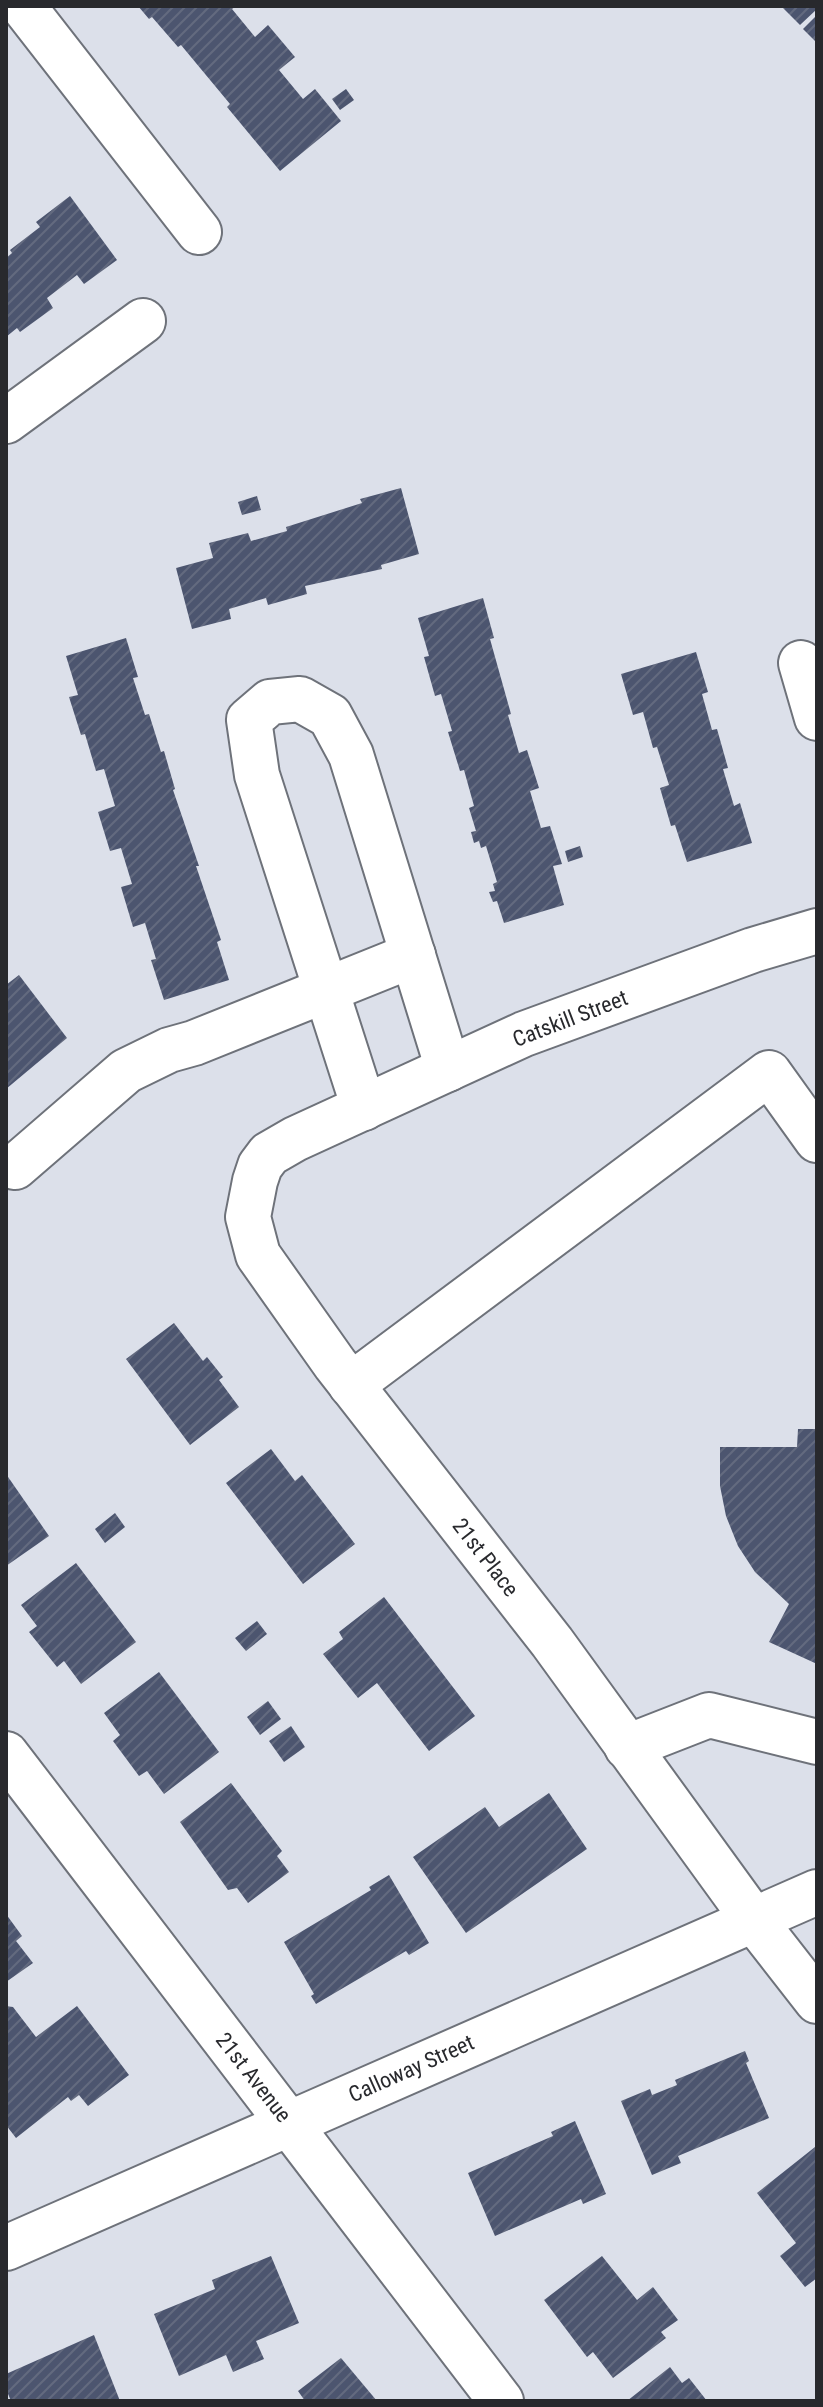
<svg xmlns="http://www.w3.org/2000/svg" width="823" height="2407" viewBox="0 0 823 2407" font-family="'Roboto Condensed',sans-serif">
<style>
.building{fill:url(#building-hatch)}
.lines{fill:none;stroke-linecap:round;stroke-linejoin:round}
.minor-casing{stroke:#6e727a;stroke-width:48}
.minor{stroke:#fff;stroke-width:44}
.labels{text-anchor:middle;stroke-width:8;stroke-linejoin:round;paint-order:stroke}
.street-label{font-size:22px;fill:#28292d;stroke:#fff}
</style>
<defs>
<pattern id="building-hatch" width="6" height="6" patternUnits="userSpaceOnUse" patternTransform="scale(2)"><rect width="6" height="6" fill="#4c556f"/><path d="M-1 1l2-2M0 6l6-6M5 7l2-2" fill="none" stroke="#636a7f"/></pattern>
</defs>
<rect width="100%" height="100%" fill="#dce0ea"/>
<!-- building -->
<g class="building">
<polygon points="138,6 236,6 232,9 255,37 268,25 295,57 279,70 303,99 315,89 341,121 280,171 227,107 230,104 181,45 178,47 152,17 149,19"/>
<polygon points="781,6 817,6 817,9 800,25"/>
<polygon points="817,15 817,43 803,29"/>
<polygon points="346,89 354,100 340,110 332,99"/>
<polygon points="70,196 117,260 84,284 77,275 47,298 53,308 20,332 17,328 6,337 6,258 12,253 10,250 40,227 36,222"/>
<polygon points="401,488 419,554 381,565 382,569 305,586 307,594 268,605 266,598 229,609 231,619 192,629 176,568 213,558 209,543 248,533 251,541 287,531 286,527 362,503 360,499"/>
<polygon points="257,496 261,510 242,515 238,502"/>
<polygon points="483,598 494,638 490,639 511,714 508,715 519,753 527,750 539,788 530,791 541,828 550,826 562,864 553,866 564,905 504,923 497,901 493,902 489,892 495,891 493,884 497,882 486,846 481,848 479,841 474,843 471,832 476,831 469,808 474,806 464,770 460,771 448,732 452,731 441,694 435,696 424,657 429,656 418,618"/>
<polygon points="126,638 138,677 133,678 145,715 149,714 161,752 164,751 175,789 173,790 199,866 196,866 221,940 217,942 229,980 164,1000 151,960 156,959 145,923 133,927 121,887 132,884 121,848 110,851 98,812 115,806 104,769 96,771 85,734 81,735 69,697 78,695 66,656"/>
<polygon points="696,652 708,692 702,694 712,730 717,729 728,768 723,769 734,806 740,803 752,843 687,862 675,825 671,826 660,788 669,785 657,747 653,748 643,712 633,715 621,674"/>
<polygon points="580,846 583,857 568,862 565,851"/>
<polygon points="19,975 67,1038 6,1089 6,985"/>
<polygon points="174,1323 203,1361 207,1357 223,1377 219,1380 239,1407 190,1445 126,1359"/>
<polygon points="798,1429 817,1429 817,1664 769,1642 789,1604 755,1572 738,1546 726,1516 720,1486 720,1447 797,1447"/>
<polygon points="271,1449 295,1481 302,1475 355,1544 303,1584 226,1483"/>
<polygon points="6,1474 49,1536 6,1566"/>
<polygon points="115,1513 125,1527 105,1543 95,1529"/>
<polygon points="76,1563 136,1642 81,1684 64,1661 57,1667 29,1632 37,1626 21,1605"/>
<polygon points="384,1597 475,1716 429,1751 377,1683 358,1698 323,1654 343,1639 339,1632"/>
<polygon points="257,1621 267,1634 246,1651 235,1638"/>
<polygon points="159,1672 219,1752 164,1794 147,1771 139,1776 113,1741 120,1735 104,1713"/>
<polygon points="268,1701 281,1719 260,1735 247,1717"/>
<polygon points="291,1726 305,1747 284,1762 269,1741"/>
<polygon points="231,1783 282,1851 277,1856 289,1872 248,1903 237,1888 228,1890 180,1822"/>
<polygon points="549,1793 587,1849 466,1933 413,1857 485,1807 499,1827"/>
<polygon points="389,1875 429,1943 409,1955 406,1951 316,2004 311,1996 314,1994 284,1942 371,1890 369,1887"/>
<polygon points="6,1914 22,1936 16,1941 33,1963 6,1982"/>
<polygon points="6,2006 13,2007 36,2037 77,2006 129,2075 88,2106 79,2095 71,2101 68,2097 16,2138 6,2125"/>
<polygon points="745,2051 749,2061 746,2063 769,2118 678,2156 681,2163 652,2175 621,2101 650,2089 652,2095 677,2085 675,2080"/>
<polygon points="575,2121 606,2194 583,2204 581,2199 495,2236 468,2173 553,2136 551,2132"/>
<polygon points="815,2147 817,2278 805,2287 780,2256 796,2243 757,2193"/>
<polygon points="271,2256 299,2323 256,2341 264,2359 233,2372 226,2355 179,2376 154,2314 215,2289 212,2280"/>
<polygon points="602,2256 637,2300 653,2287 678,2320 661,2332 666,2338 613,2378 593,2352 587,2357 544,2300"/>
<polygon points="94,2335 120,2401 11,2401 6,2389 6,2374"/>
<polygon points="341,2358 377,2401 305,2401 298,2391"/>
<polygon points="670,2367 682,2383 689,2378 707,2401 627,2401"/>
</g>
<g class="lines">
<!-- minor casing -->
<g class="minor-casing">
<g id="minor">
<polyline points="23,6 199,232"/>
<polyline points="6,421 143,321"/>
<polyline points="801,663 817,718"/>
<polyline points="817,931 753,950 524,1034 295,1139 269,1154 260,1166 255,1181 248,1217 258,1255 335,1364 552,1642 753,1919 817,2001"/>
<polyline points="364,1108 257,775 249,720 270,702 300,699 330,716 351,755 448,1069"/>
<polyline points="15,1167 126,1071 169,1050 194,1043 413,955"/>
<polyline points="351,1385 769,1073 817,1140"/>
<polyline points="627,1747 709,1715 817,1742"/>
<polyline points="6,1754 501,2401"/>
<polyline points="6,2248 817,1892"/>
</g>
</g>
<!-- minor -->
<use href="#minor" class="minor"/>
</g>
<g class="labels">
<!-- street labels -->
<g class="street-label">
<text transform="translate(570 1018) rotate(-21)" y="8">Catskill Street</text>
<text transform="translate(486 1557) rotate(52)" y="8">21st Place</text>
<text transform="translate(411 2068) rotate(-24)" y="8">Calloway Street</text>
<text transform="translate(254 2077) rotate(52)" y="8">21st Avenue</text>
</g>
</g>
<!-- border -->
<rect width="823" height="2407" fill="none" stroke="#28292d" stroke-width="16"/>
</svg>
